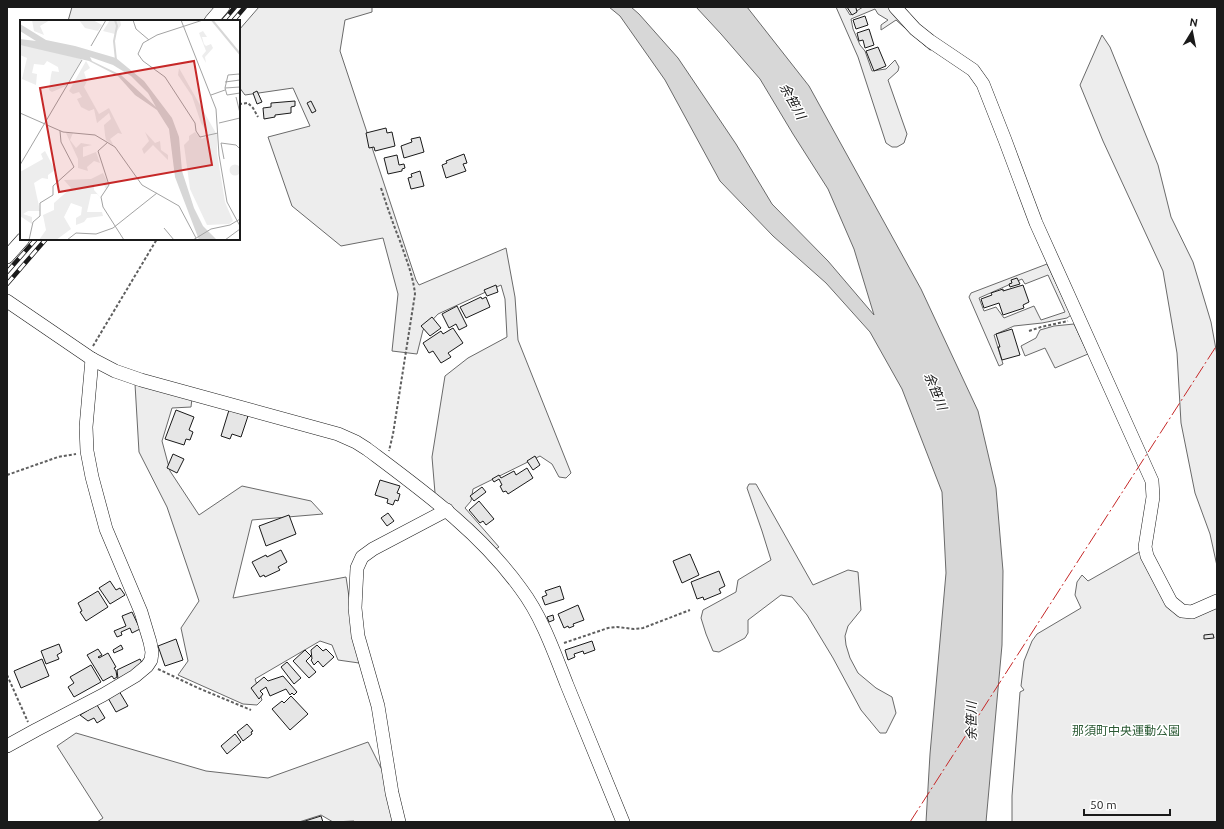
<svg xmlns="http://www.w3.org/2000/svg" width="1224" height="829" viewBox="0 0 1224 829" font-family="Ubuntu,'Noto Sans JP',sans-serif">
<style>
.built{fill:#ededed;stroke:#6a6a6a;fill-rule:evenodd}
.water{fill:#d7d7d7;stroke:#6a6a6a}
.building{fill:#e6e6e6;stroke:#1a1a1a}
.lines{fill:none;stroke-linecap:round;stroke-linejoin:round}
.minor-casing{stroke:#1a1a1a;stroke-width:14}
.path{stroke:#5f5f5f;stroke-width:2;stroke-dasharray:3 2;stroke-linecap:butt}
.minor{stroke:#fff;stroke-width:13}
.rail-casing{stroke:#1a1a1a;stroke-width:4.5}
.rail{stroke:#fff;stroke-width:3;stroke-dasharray:9;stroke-linecap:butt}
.power{stroke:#c62828;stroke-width:1;stroke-dasharray:14 3 2 3;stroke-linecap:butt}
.labels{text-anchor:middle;stroke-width:3;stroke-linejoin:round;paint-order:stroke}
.park-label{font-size:12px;fill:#2b5a34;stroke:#fff}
.water-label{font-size:13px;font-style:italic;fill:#1a1a1a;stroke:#fff}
.inset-river{fill:none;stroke:#d7d7d7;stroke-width:2}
.inset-road{fill:none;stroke:#a3a3a3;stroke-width:1}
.view{fill:#c62828;fill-opacity:0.15;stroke:#c62828;stroke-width:2}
.inset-edge{fill:none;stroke:#1a1a1a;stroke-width:2}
</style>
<rect width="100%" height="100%" fill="#fff"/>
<!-- built -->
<g class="built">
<polygon points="72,7 215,7 203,21 68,21"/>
<polygon points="259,7 372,7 372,12 345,20 340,51 416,280 419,285 506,248 515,297 518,340 571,473 566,478 559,477 552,464 540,456 473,489 471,501 465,508 499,547 494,550 435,493 432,457 445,376 468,358 507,337 505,299 501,285 438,314 423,330 417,354 392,351 398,294 383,238 341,246 292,206 268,137 310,126 293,88 245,95 239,87 239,30"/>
<polygon points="836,7 845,7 850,15 863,7 891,7 934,49 930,50 896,20 881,30 881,25 888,20 878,14 875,9 851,19 853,29 860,45 865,51 872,71 886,69 895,60 899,67 898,71 888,80 907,134 904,143 897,147 892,147 886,143 858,57"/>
<polygon points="1102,35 1110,47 1158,165 1171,217 1193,262 1211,322 1217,355 1217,566 1210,534 1195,493 1181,423 1177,353 1163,271 1103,141 1080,85"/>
<path d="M1047 264 1071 315 1067 318 1042 323 1014 326 994 335 1003 364 999 366 969 297 971 293ZM1048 275 1065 312 1041 320 1034 306 1004 318 996 307 984 311 979 298 1022 279 1025 284Z"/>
<polygon points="1074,324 1088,354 1055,368 1045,348 1025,356 1021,346 1036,338 1040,330 1054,326"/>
<polygon points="135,384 192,398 191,407 172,408 162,441 170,471 199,515 242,486 311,501 323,514 252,520 233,598 346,577 359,663 338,660 332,645 320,641 255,679 262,700 257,705 243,704 178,675 188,661 181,628 199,601 167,507 139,452"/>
<polygon points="749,484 756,484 813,585 848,570 858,572 861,610 848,626 845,636 846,645 850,658 858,673 876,688 892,697 896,713 886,733 880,733 861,710 833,658 807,615 792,597 781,595 748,620 748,633 745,638 719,652 713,651 706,634 701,618 703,610 736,592 738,580 771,560 762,531 747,488"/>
<polygon points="1139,552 1143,555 1174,609 1217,604 1217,822 1012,822 1012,796 1020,692 1024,690 1021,686 1024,661 1032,641 1037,634 1081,608 1075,595 1077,582 1082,575 1088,581"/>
<polygon points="76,733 206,771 268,778 368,742 387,780 395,822 355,822 354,821 333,822 321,815 299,822 97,822 103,818 57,746"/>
</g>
<!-- water -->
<polygon class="water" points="609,7 631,7 639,14 678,58 736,144 772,204 828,261 874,315 854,249 828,189 793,134 760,79 721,34 696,7 747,7 809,86 921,289 978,411 996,488 1003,571 1002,645 986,822 926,822 930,754 946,573 942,492 902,389 870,332 826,283 773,236 720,181 665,80 620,16"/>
<!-- building -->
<g class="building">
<polygon points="847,7 857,7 856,8 857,12 852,15"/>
<polygon points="865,16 868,25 856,29 853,20"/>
<polygon points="869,29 874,45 865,48 863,40 859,41 857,33"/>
<polygon points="878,47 886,66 874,71 866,51"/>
<polygon points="257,91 262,102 257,104 253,93"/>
<polygon points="295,101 295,106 291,107 291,113 275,115 275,117 264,119 263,108 271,107 271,103"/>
<polygon points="311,101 316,111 312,113 307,103"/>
<polygon points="386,128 387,133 392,132 395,146 375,151 374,147 369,148 366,133"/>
<polygon points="420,137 424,152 404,158 401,146 412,142 411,139"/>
<polygon points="464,154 467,163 463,164 466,171 446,178 442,165 447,163 446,161"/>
<polygon points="397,155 399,165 404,164 405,168 402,169 402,171 388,174 384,158"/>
<polygon points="420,171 424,186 411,189 408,178 412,177 411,174"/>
<polygon points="1017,278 1020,284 1010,287 1009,284 1012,283 1011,280"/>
<polygon points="496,285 498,292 487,296 484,290"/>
<polygon points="1023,285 1029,302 1023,305 1024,308 1003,315 999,303 984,308 981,299 992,295 991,293 1003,289 1003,291"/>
<polygon points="481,297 482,299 486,297 490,307 466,318 460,307"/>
<polygon points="457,306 467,326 459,330 456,324 449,328 442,314"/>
<polygon points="432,317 441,328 430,336 421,326"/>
<polygon points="453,328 463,343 448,353 451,357 441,363 433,351 429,353 423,343 441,331 443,334"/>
<polygon points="1012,329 1020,355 1002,360 998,347 1000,347 996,334"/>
<polygon points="176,410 194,417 189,430 193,432 190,440 186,439 184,445 165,439"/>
<polygon points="229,410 248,416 241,437 232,434 230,439 221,436"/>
<polygon points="173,454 184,459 177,473 167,468"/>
<polygon points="535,456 540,465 533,470 527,461"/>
<polygon points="527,468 533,478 508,494 506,491 503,492 500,486 502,485 499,479 494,482 492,479 499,475 501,478 514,471 516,475"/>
<polygon points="380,480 400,486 397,493 400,494 398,501 395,500 393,505 387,503 388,499 375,495"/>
<polygon points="482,487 486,492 474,501 470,496"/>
<polygon points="479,501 494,519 486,525 483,521 480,523 469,510"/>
<polygon points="388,513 394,521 387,526 381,518"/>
<polygon points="289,515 296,534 266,546 259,526"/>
<polygon points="281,550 287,562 278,567 280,570 265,577 264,575 260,577 252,562 266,555 267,557"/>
<polygon points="690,554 699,575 682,583 673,561"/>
<polygon points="719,571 725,586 719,589 721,593 704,600 703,597 697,599 691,582"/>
<polygon points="110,581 116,590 120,588 125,595 110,604 99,588"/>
<polygon points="560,586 564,599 545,605 542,597 547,595 545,591"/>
<polygon points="98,591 108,607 86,621 80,612 82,611 78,603"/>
<polygon points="578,605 584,620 573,624 574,626 569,628 568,626 564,628 558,614"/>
<polygon points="132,612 140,629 132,633 130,628 121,632 122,635 117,637 114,631 126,626 122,616"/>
<polygon points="553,615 554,620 549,622 547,617"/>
<polygon points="1213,634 1214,638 1204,639 1204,635"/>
<polygon points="176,639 183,660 165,666 158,646"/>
<polygon points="592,641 595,650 584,654 583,651 574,654 575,657 568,660 565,650"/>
<polygon points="59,644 62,652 57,655 59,659 46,664 41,651"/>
<polygon points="121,645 123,649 114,653 113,650"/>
<polygon points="317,645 323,651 326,649 334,657 323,667 318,661 314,665 311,660 312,659 311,650"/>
<polygon points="98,649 102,655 98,657 99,658 108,653 116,667 114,668 116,671 117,677 114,679 112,676 103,681 87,655"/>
<polygon points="305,650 311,656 306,661 316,672 309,678 293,661"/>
<polygon points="42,659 49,676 21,688 14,671"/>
<polygon points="140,659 142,663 130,673 118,679 117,670"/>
<polygon points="287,662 301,678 294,684 281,667"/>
<polygon points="91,665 101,682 74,697 68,687 74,683 70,677"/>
<polygon points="283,676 297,692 294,695 292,693 290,695 286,689 270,696 266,687 260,691 263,694 259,699 251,688 264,677 268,681"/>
<polygon points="119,691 128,706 116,712 108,698"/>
<polygon points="291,696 308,714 290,730 272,709 282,701 284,703"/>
<polygon points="97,705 105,718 97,723 94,718 88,721 80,715"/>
<polygon points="247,724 253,731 251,732 252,734 243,741 237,732"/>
<polygon points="235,734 241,742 227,754 221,746"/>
<polygon points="321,816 323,822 302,822"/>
</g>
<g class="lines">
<!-- minor casing -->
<g class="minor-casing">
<g id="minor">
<polyline points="895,7 915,29 930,41 973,70 983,84 1005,140 1036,223 1152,481 1153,497 1145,547 1147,556 1171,602 1182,611 1192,612 1217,601"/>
<polyline points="211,21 223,7"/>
<polyline points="7,257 23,239"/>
<path d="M7 301 92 359 115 371 141 380 338 434 356 442 367 449C423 491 480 532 521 589 542 617 554 652 567 685 585 730 604 776 623 822"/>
<polyline points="7,746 36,730 103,695 135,676 147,666 151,660 152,652 150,642 141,612 106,529 92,477 87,451 86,427 92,359"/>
<polyline points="399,822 392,793 378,706 358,636 355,608 357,568 362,557 373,549 447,510"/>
</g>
</g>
<!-- path -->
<g class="path">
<polyline points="239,104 248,103 253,108 258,117"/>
<path d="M381 188C387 206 393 224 400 241 406 259 413 275 415 294L393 434 389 451"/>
<polyline points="1029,331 1041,327 1068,321"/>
<polyline points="93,346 157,239"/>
<polyline points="7,475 58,457 76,454"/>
<polyline points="564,643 608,628 617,627 634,629 643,628 690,610"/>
<polyline points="158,669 198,688 251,710"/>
<polyline points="7,675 28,722"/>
</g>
<!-- minor -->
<use href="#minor" class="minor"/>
<!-- rail casing -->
<g class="rail-casing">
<g id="rail">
<polyline points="223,21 235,7"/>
<polyline points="233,21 245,7"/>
<polyline points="7,272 36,239"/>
<polyline points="7,284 46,239"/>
</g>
</g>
<!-- rail -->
<use href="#rail" class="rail"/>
<!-- power -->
<polyline class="power" points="910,822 1217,345"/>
</g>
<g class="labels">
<!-- park labels -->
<g class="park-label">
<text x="1126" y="735">那須町中央運動公園</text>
</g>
<!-- water labels -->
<g class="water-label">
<text transform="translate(793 101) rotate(61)" y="5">余笹川</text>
<text transform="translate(936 391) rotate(68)" y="5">余笹川</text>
<text transform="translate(971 721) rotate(-90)" y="5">余笹川</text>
</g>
</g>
<!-- overview -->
<g transform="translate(20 20)">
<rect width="220" height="220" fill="#fff"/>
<path d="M12 0H30L20 6 24 15 14 11ZM59 0H73L82 5 78 11 65 8ZM90 0H100L101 5 95 14 83 11ZM183 11 187 17H182L184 24 186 26 191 24 193 28 185 37 186 43 182 36 186 31 179 13ZM0 25 18 28 62 39 46 66 32 72 29 70 31 55 32 51 39 52 38 47 27 41 24 45 14 44 12 53 17 54 16 65 2 59 7 38 0 35ZM66 41 70 48 64 52 67 61 64 67 79 94 89 88 102 114 98 113 90 119 94 126 86 120 85 115 84 105 91 99 89 93 77 103 74 89 69 91 61 87 57 79 62 77 59 72 53 74 49 71ZM159 48 197 115V133L205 182 213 201 209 204 187 205 170 169 164 125 169 120V116L175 112 182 119 189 115 181 103 172 76 158 55ZM125 112 135 123 140 121 141 130 148 135V140L133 125 124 134 122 129 129 121ZM46 113H53L50 120 56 128 61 123 72 125 63 127V137L76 132 80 143 74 141 67 147 68 151 58 148V139ZM25 131 35 150 28 155V159L22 158 14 163 20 191H8L3 194 12 197V204L0 196V152L23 139 21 134ZM209.5 150a5.5 5.5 0 1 1 11 0a5.5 5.5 0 1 1-11 0ZM83 153 89 165 86 169 83 163 74 165V170L81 178 77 174H71L67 192H82L83 196 67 198 64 202 56 205V198L61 195 62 187 51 183 44 197 51 209 36 220H19L26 210 23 195 34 190V183L51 168 44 160 71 159Z" fill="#ededed"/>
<path d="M0 4 26 20 55 26 96 38 124 61 152 98 159 117 162 151 174 188 183 206 197 220H179L155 157 149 109 137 90 115 75 98 56 69 41 0 25V19L16 21 0 11ZM70 37 93 45 111 56 128 73 136 87 101 55 72 41Z" fill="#d7d7d7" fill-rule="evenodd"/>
<path class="inset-river" d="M95 0 97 6 94 21 96 40M192 0 220 34"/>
<path class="inset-road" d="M113 0 116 9 129 20M161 0 196 89 199 135 207 182 220 206M183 0 137 15 123 23 118 34 123 41 145 57 175 103 176 111 180 117 198 113M71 26 86 0M220 57 219 54 208 55 205 68 207 75 220 73M205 62 220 60M205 68 220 67M191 75 205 70M216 77 220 93M0 93 25 104M199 103 220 98M27 105 43 112 75 115 95 127 122 165 159 186 176 218M88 122 78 131 89 165 81 177 83 187 104 220M201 123 216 125 220 129M201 123 204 139M0 145 62 40M144 208 154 220M9 220 13 202 20 196V183L33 175V166L54 147 41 122 40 111M47 220 56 213 76 214 93 208 137 173M173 220 191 209 210 205 220 199M205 220 220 209"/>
<path class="view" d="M174 41 192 145 39 172 20 68Z"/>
<rect width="220" height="220" class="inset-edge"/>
</g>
<!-- border -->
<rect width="1224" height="829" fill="none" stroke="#1a1a1a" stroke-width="16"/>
<!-- north arrow -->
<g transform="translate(1192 32) rotate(10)" stroke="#ffffff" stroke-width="3" paint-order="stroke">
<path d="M0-3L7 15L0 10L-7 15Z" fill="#1a1a1a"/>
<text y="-6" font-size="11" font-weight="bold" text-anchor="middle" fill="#1a1a1a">N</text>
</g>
<!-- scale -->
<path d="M1084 809v6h86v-6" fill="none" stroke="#1a1a1a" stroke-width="2"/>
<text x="1090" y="809" font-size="12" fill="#1a1a1a" stroke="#ffffff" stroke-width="3" paint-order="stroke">50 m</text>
</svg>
